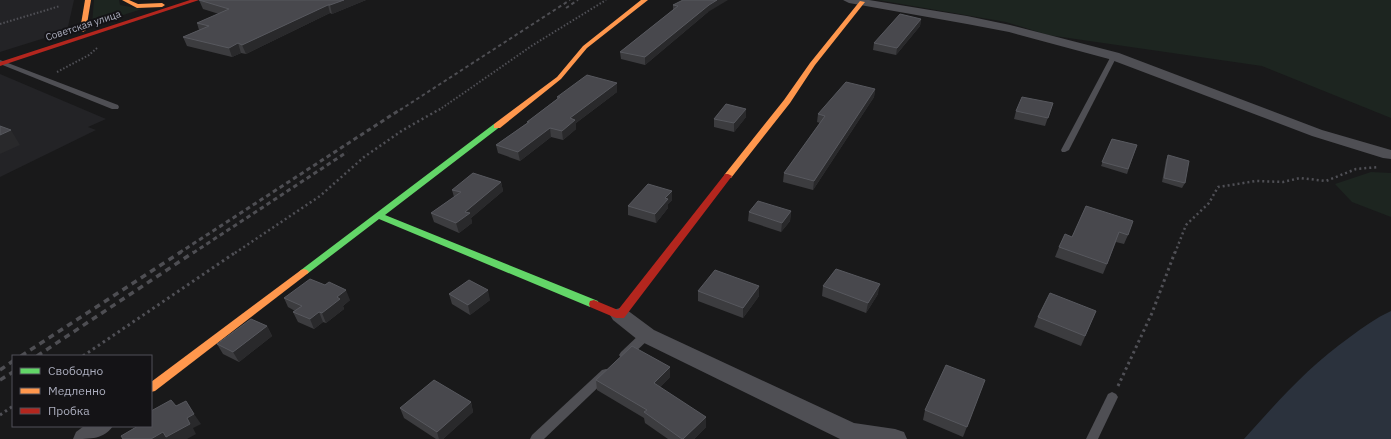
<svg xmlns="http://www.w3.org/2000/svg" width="1391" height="439" viewBox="0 0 1391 439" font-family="'IBM Plex Sans',sans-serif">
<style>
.built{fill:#232326}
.green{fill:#1d2520}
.water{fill:#2b323d}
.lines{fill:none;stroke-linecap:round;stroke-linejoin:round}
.path-far2{stroke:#505056;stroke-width:2;stroke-dasharray:1.5 2;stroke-linecap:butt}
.path-far1{stroke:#505056;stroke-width:2.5;stroke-dasharray:2 3;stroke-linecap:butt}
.path{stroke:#505056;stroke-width:3;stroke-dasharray:2.5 3.5;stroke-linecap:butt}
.lane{fill:#4f4f54;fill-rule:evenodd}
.street{fill:#4f4f54;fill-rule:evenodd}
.fast{fill:#63d668;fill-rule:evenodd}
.slow{fill:#ff974d;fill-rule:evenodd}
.jam{fill:#b3261e;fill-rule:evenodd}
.rail-far2{stroke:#4e4e53;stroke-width:2;stroke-dasharray:3.5 3;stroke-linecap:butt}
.rail-far1{stroke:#4e4e53;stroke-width:3;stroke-dasharray:4.5 3.5;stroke-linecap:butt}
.rail{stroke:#4e4e53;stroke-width:3.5;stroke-dasharray:6 5;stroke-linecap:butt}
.wall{fill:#3c3c3f}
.shaded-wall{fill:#29292b}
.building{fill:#48484d;stroke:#57585e}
.labels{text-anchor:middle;stroke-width:4;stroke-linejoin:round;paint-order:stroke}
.far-street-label{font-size:10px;fill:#aaacbc;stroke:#141316}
</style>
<rect width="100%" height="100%" fill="#19191a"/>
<!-- built -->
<g class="built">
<polygon points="0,0 74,0 67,31 0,52"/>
<polygon points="0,74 106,119 88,127 96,130 0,177"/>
</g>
<!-- green -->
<g class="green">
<polygon points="94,0 119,0 120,5 142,9 92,25"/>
<polygon points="878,0 1391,0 1391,118 1262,66 1048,35 1006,22"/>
<polygon points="1371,172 1391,173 1391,217 1352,202 1335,184"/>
</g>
<!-- water -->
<path class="water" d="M1391 311V439H1244C1277 402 1309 366 1350 337 1363 327 1376 318 1391 311Z"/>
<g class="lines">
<!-- path-far2 -->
<g class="path-far2">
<polyline points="0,24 60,6"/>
<polyline points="57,72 89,55 97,48"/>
<polyline points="439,110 533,45 606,0"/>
</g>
<!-- path-far1 -->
<g class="path-far1">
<polyline points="235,253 320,196 364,157 403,130 440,109"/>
<polyline points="1175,253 1186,225 1209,203 1218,187 1256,181 1283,182 1300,178 1326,181 1356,169 1379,167"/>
</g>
<!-- path -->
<g class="path">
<polyline points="83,356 236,252"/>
<polyline points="1118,386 1152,313 1175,252"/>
<polyline points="0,415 13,406"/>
</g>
<!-- lane -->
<g class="lane">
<polygon points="1114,54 1117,56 1069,150 1065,152 1062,152 1061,150 1111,56"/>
<polygon points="0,60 118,105 119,107 118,109 112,109 0,64"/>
<polygon points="646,331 650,332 651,335 650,338 629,358 625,359 621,358 619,355 621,352 642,332"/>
<polygon points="606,369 610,370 612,373 610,376 544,439 530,439 532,435 602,370"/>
<polygon points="1112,392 1116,394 1118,397 1098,439 1086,439 1108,394"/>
</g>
<!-- street -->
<g class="street">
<polygon points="843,0 869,0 967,16 1010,25 1119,53 1322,130 1391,150 1391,159 1383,158 1312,136 1109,59 1009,32 967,24 849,3"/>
<polygon points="620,308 627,310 654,330 854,423 895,429 904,432 907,439 840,439 638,340 613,320 610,315 613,310"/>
<path d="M84 426H113C104 439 91 439 73 439L76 432Z"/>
</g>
<!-- fast -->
<polygon class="fast" points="494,124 500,124 501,126 385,215 598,301 599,304 598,307 590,307 379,219 307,274 301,274 299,272 301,270"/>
<!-- slow -->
<g class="slow">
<polygon points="85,0 91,0 86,30 83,32 80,30"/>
<polygon points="122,0 129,0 138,4 162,3 165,5 162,7 137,8"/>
<polygon points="641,0 648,0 587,48 561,79 500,128 494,128 494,124 557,77 583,46"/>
<polygon points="860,1 865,2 815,65 790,103 731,178 725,178 724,176 725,174 784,100 810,63"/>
<polygon points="304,269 307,270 309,272 307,274 155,391 151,392 151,382 301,270"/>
</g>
<!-- jam -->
<g class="jam">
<polygon points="190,0 199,0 0,66 0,62"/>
<polygon points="725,174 728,174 732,176 624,318 616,318 590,307 589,304 590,301 594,300 618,310"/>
</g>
<!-- rail-far2 -->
<g class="rail-far2">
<polyline points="566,8 578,0"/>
<polyline points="400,110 570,0"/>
</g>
<!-- rail-far1 -->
<g class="rail-far1">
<polyline points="179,253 401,109"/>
<polyline points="193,253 347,152"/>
</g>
<!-- rail -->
<g class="rail">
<polyline points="21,356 181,252"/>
<polyline points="37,356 194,252"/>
<polyline points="0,370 13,361"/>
<polyline points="0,380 13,372"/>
</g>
</g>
<!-- wall -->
<g class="wall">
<polygon points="199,0 366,0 332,14 330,13 246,54 241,53 232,57 187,46 183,37 199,30 197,23 219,14 203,9"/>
<polygon points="673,5 708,12 645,65 621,59 620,52 673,10"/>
<polygon points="921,19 920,26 896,55 873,50 874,43"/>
<polygon points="875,89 874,97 813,190 783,182 784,173 820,123 817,122 818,114"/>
<polygon points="617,92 576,123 576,129 563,140 551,137 520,161 498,153 496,145 527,123 527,122 557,99 557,97"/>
<polygon points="1053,103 1045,126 1014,119 1016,111"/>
<polygon points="746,117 734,132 714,127 714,119"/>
<polygon points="1112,139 1137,145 1127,174 1101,166"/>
<polygon points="1168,155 1185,183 1182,188 1162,182 1166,160"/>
<polygon points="501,182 503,191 471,218 472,223 459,233 434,222 431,213 454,197 452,190"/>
<polygon points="672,191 672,200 668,204 668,208 656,223 628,215 628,206"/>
<polygon points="1086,206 1128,235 1124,244 1116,242 1103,274 1055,257 1059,247 1072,237"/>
<polygon points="791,211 790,221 781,232 748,221 749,212"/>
<polygon points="759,286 759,296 743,318 698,301 698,291"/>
<polygon points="823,286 878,294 866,313 822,296"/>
<polygon points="449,294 490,300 470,315 452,304"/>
<polygon points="284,298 350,300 343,306 344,309 326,323 323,322 314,329 298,322 293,312 295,311 288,307"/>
<polygon points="1096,311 1081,346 1034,327 1038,317"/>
<polygon points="267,326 272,336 239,362 223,354 217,344"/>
<polygon points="670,377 660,387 706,427 694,439 668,439 645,423 644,418 597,390 596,380"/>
<polygon points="985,380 963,437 923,420 925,410"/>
<polygon points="471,402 473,412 443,439 436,439 404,418 400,408"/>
</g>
<!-- shaded-wall -->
<g class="shaded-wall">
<polygon points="344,0 366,0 332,14 330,5"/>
<polygon points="717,0 728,0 708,12 645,65 645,57 709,5"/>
<polygon points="328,5 330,13 246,54 242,45"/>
<polygon points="921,19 920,26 896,55 897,48"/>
<polygon points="238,43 241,53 232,57 229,48"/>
<polygon points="617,83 617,92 576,123 576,129 563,140 562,131 570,118"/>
<polygon points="875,89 874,97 813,190 814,181"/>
<polygon points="746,109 746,117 734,132 734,123"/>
<polygon points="550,128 551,137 520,161 518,152"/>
<polygon points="11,130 20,145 0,154 0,135"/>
<polygon points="501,182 503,191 471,218 472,223 459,233 456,223 465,212"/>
<polygon points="672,191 672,200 668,204 668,208 656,223 655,214 665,198"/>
<polygon points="791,211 790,221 781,232 782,223"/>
<polygon points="880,284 878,294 866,313 868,303"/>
<polygon points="759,286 759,296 743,318 743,308"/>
<polygon points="346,290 350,300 343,306 344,309 326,323 322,313 337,297"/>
<polygon points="488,290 490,300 470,315 468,305"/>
<polygon points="319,312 323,322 314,329 310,319"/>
<polygon points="267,326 272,336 239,362 233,352"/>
<polygon points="670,367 670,377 654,393 654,383"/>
<polygon points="471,402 473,412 443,439 439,439 437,432"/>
<polygon points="194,414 201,424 193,428 196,434 187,439 151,439"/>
<polygon points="706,417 706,427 694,439 683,439"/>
</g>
<!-- building -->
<g class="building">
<polygon points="199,0 344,0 330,5 328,5 242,45 238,43 229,48 183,37 209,26 197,23 229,9"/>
<polygon points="683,0 717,0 709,5 645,57 620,52 678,6 673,5"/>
<polygon points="900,14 921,19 897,48 874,43"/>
<polygon points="587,75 617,83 570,118 575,120 562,131 550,128 518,152 496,145 529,122 527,122 560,97 557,97"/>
<polygon points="846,82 875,89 814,181 784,173 825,116 818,114"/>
<polygon points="1022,97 1053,103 1048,118 1016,111"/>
<polygon points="726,104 746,109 734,123 714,119"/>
<polygon points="0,126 11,130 0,135"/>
<polygon points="1112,139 1137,145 1128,169 1102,162"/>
<polygon points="1168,155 1189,161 1185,183 1164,178"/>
<polygon points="473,173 501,182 465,212 470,213 456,223 431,213 461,192 452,190"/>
<polygon points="648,184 672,191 665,198 668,199 655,214 628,206"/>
<polygon points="758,201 791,211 782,223 749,212"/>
<polygon points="1086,206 1133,221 1128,235 1119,232 1107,264 1059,247 1065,234 1072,237"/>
<polygon points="836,269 880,284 868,303 823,286"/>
<polygon points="715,270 759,286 743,308 698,291"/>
<polygon points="310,279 325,285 329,282 346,290 337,297 340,299 322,313 319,312 310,319 293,312 302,306 284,298"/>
<polygon points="469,280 488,290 468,305 449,294"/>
<polygon points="1050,293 1096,311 1085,336 1038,317"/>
<polygon points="251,319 267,326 233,352 217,344"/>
<polygon points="632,346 670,367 654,383 706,417 683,439 682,439 644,412 647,410 596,380"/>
<polygon points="946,365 985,380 967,427 925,410"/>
<polygon points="434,380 471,402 437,432 400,408"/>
<polygon points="171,400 176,406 186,401 194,414 187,418 190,424 166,437 163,432 151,439 123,439 121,436 138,426 151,426 151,411"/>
</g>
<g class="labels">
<!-- far-street labels -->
<g class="far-street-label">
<text transform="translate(83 25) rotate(-18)" y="4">Советская улица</text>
</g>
</g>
<!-- legend -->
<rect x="12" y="355" width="140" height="72" fill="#141316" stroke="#505058"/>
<rect x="20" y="368" width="20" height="6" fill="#63d668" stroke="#505058"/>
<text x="48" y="375" font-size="12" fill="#aaacbc">Свободно</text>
<rect x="20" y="388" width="20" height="6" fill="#ff974d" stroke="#505058"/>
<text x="48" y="395" font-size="12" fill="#aaacbc">Медленно</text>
<rect x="20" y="408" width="20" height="6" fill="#b3261e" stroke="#505058"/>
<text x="48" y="415" font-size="12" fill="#aaacbc">Пробка</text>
</svg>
